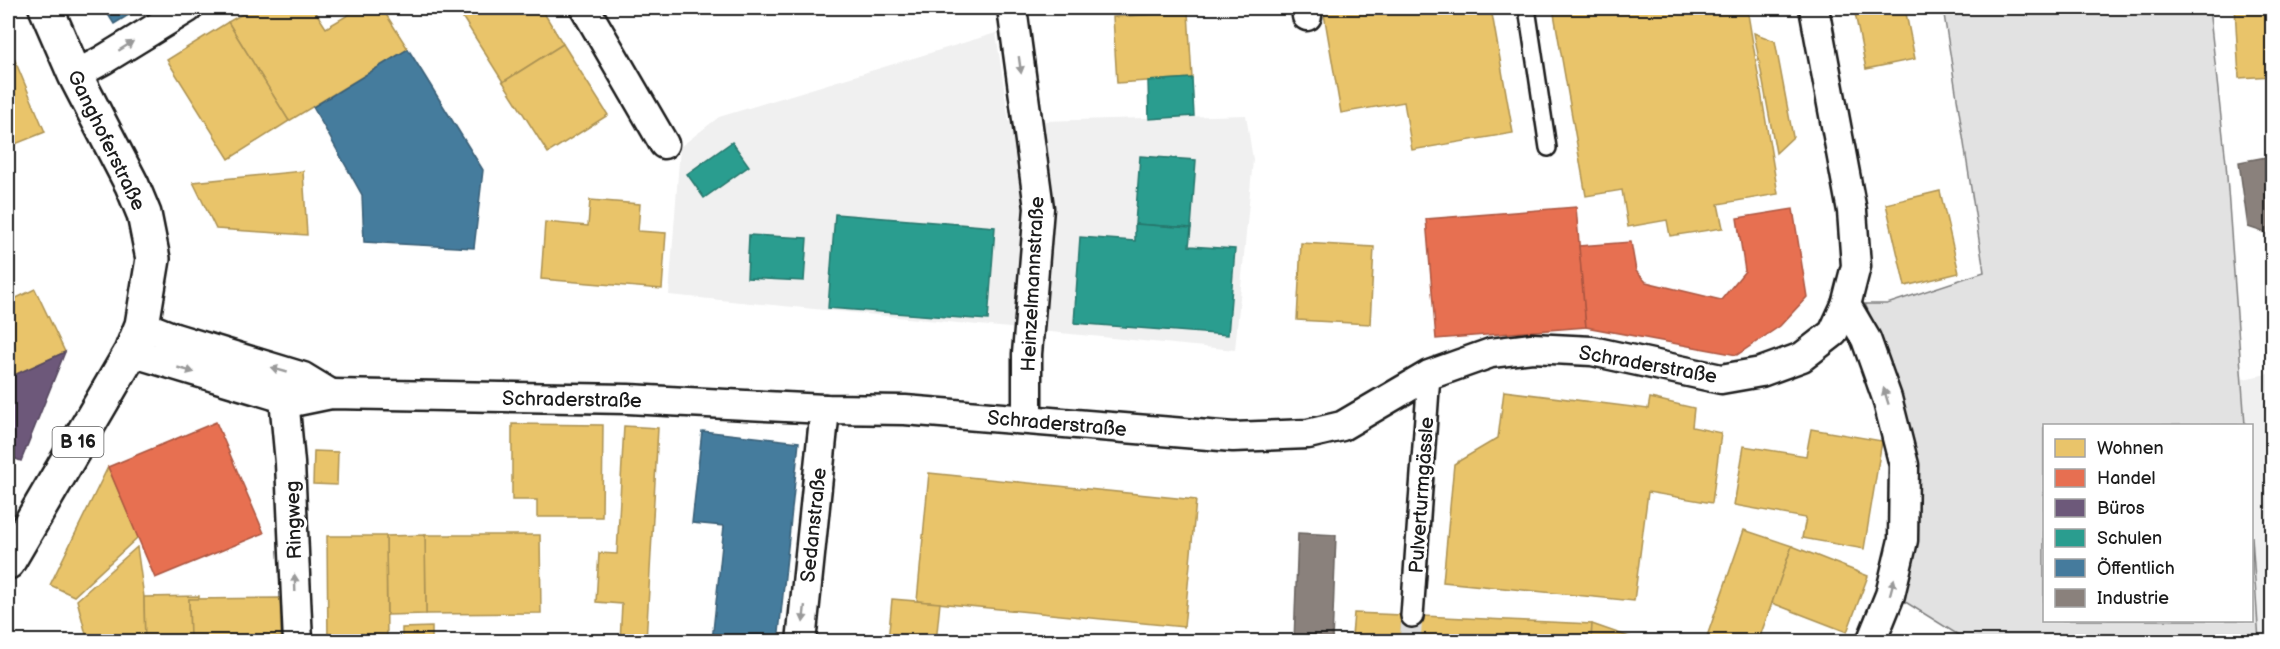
<svg xmlns="http://www.w3.org/2000/svg" width="2280" height="649" viewBox="0 0 2280 649" font-family="'Balsamiq Sans',sans-serif">
<style>
.built{fill:#f0f0f0}
.green{fill:#e2e2e2;stroke:#7f7f7f;stroke-width:1.5}
.homes{fill:#e9c46a;stroke:#ac9253;stroke-width:1.5}
.shops{fill:#e76f51;stroke:#aa5641;stroke-width:1.5}
.offices{fill:#6d597a;stroke:#55475e;stroke-width:1.5}
.schools{fill:#2a9d8f;stroke:#26766c;stroke-width:1.5}
.public{fill:#457b9d;stroke:#395e76;stroke-width:1.5}
.industry{fill:#8a817c;stroke:#69635f;stroke-width:1.5}
.lines{fill:none;stroke-linecap:round;stroke-linejoin:round}
.pedestrian-tunnel{stroke:#ddd;stroke-width:21;stroke-dasharray:21 10;stroke-linecap:butt}
.service-casing{stroke:#1c1c1c;stroke-width:20}
.pedestrian-casing{stroke:#1c1c1c;stroke-width:26}
.minor-casing{stroke:#1c1c1c;stroke-width:33}
.primary-casing{stroke:#1c1c1c;stroke-width:38}
.service{stroke:#fff;stroke-width:15}
.pedestrian{stroke:#fff;stroke-width:21}
.minor{stroke:#fff;stroke-width:28}
.primary{stroke:#fff;stroke-width:33}
.oneway{fill:#999}
.labels{text-anchor:middle;stroke-width:6;stroke-linejoin:round;paint-order:stroke}
.shield{fill:#fff;stroke:#606060;stroke-width:1.5}
.shield-label{font-size:18px;font-weight:bold;fill:#1c1c1c}
.street-label{font-size:20px;fill:#1c1c1c;stroke:#fff}
</style>
<rect width="100%" height="100%" fill="#fff"/>
<filter id="ink" filterUnits="userSpaceOnUse"><feTurbulence type="fractalNoise" baseFrequency=".0167" numOctaves="2"/><feDisplacementMap in="SourceGraphic" scale="12" xChannelSelector="R" yChannelSelector="G"/><feConvolveMatrix kernelMatrix="1 2 1 2 8 2 1 2 1" color-interpolation-filters="sRGB"/></filter>
<g filter="url(#ink)">
<!-- built -->
<g class="built">
<polygon points="996,33 1009,122 1246,115 1253,160 1235,350 669,295 680,147 719,117"/>
<polygon points="2272,373 2272,641 2259,641 2252,536 2252,426 2245,425 2243,379"/>
</g>
<!-- green -->
<polygon class="green" points="1943,8 2209,8 2226,163 2245,425 2044,426 2044,620 2252,620 2252,536 2259,641 1968,641 1899,598 1899,395 1881,338 1865,304 1887,304 1984,272"/>
<!-- homes -->
<g class="homes">
<polygon points="253,8 313,8 326,28 360,8 382,8 408,49 289,121 228,22"/>
<polygon points="462,8 541,8 563,44 503,82 458,10"/>
<polygon points="1323,8 1491,8 1513,133 1412,150 1404,102 1341,113"/>
<polygon points="1553,8 1747,8 1778,194 1718,204 1723,228 1670,236 1667,220 1628,227 1622,190 1586,196"/>
<polygon points="1854,8 1905,8 1915,59 1866,69"/>
<polygon points="2235,8 2272,8 2272,76 2239,78"/>
<polygon points="1188,12 1192,78 1117,83 1113,17"/>
<polygon points="228,22 289,121 229,159 167,60"/>
<polygon points="1754,33 1775,41 1793,137 1776,153"/>
<polygon points="8,44 45,132 8,147"/>
<polygon points="563,44 608,115 548,153 503,82"/>
<polygon points="303,171 307,235 216,229 193,182"/>
<polygon points="1940,191 1959,273 1905,286 1886,204"/>
<polygon points="590,200 640,204 638,231 666,233 662,289 541,279 545,222 588,226"/>
<polygon points="1301,243 1374,247 1370,324 1297,320"/>
<polygon points="35,289 65,352 12,376 8,366 8,302"/>
<polygon points="1504,391 1648,409 1650,398 1694,408 1692,427 1721,433 1712,503 1648,492 1634,601 1443,582 1454,464 1498,438"/>
<polygon points="512,424 603,425 602,517 537,517 537,500 512,500"/>
<polygon points="624,426 658,428 646,642 620,642 622,604 596,602 599,553 617,554"/>
<polygon points="1811,429 1882,441 1864,549 1802,538 1806,518 1734,505 1744,446 1806,456"/>
<polygon points="314,451 338,452 337,485 313,484"/>
<polygon points="108,467 138,537 74,596 50,585"/>
<polygon points="929,473 1196,500 1184,627 917,601"/>
<polygon points="1744,530 1792,546 1772,603 1758,642 1705,642"/>
<polygon points="425,535 540,535 541,613 426,614"/>
<polygon points="425,535 426,614 387,615 386,536"/>
<polygon points="327,536 386,536 387,642 328,642"/>
<polygon points="1792,546 1868,576 1847,632 1772,603"/>
<polygon points="137,547 144,597 145,642 88,642 77,600"/>
<polygon points="199,596 199,599 189,599 190,639 200,638 200,642 145,642 144,597"/>
<polygon points="280,598 281,637 190,639 189,599"/>
<polygon points="892,599 940,603 936,642 888,642"/>
<polygon points="1354,613 1402,615 1401,639 1352,636"/>
<polygon points="1402,615 1592,624 1591,642 1401,642"/>
<polygon points="1592,624 1641,641 1640,642 1591,642"/>
<polygon points="432,627 432,642 402,642 402,628"/>
<polygon points="647,636 685,640 685,642 646,642"/>
<polygon points="281,637 281,642 200,642 200,638"/>
</g>
<!-- shops -->
<g class="shops">
<polygon points="1576,207 1586,327 1436,339 1426,219"/>
<polygon points="1793,209 1807,297 1780,326 1737,355 1586,327 1579,246 1631,242 1636,271 1646,282 1721,300 1745,271 1737,218"/>
<polygon points="216,422 264,533 155,578 108,467"/>
</g>
<!-- offices -->
<polygon class="offices" points="65,352 21,461 8,456 8,388 12,376"/>
<!-- schools -->
<g class="schools">
<polygon points="1192,78 1194,116 1149,119 1148,81"/>
<polygon points="732,142 749,166 704,198 687,174"/>
<polygon points="1140,156 1196,160 1191,228 1135,224"/>
<polygon points="835,214 995,227 988,320 828,308"/>
<polygon points="1135,224 1191,228 1189,246 1235,249 1228,335 1074,323 1080,237 1135,241"/>
<polygon points="749,235 807,238 804,281 747,278"/>
</g>
<!-- public -->
<g class="public">
<polygon points="104,8 140,8 114,24"/>
<polygon points="408,49 483,170 474,248 364,242 362,195 313,107"/>
<polygon points="702,431 799,442 778,642 685,642 685,638 712,641 724,526 692,523"/>
</g>
<!-- industry -->
<g class="industry">
<polygon points="2272,156 2272,235 2248,227 2239,162"/>
<polygon points="1298,533 1336,535 1332,642 1294,642"/>
</g>
<g class="lines">
<!-- pedestrian-tunnel -->
<polyline class="pedestrian-tunnel" points="1410,642 1412,616"/>
<!-- service casing -->
<g class="service-casing">
<polyline id="service" points="1527,8 1548,148"/>
</g>
<!-- pedestrian casing -->
<g class="pedestrian-casing">
<polyline id="pedestrian" points="1412,616 1429,375"/>
</g>
<!-- minor casing -->
<g class="minor-casing">
<g id="minor">
<polyline points="585,8 664,144"/>
<polyline points="1012,8 1039,208 1027,354 1027,419"/>
<polyline points="1306,8 1307,16"/>
<polyline points="75,75 103,60 188,8"/>
<polyline points="1846,305 1866,339 1887,398 1904,465 1903,540 1890,595 1871,642"/>
<polyline points="142,325 175,338 303,377 331,394"/>
<polyline points="131,352 284,398 297,401 331,394 628,399 825,409 905,410 1233,437 1308,434 1342,426 1429,375 1491,353 1532,348 1592,351 1721,379 1761,372 1802,357 1833,333 1846,305 1856,266 1852,211 1814,8"/>
<polyline points="284,398 290,463 298,642"/>
<polyline points="801,642 825,409"/>
</g>
</g>
<!-- primary casing -->
<g class="primary-casing">
<polyline id="primary" points="8,562 131,352 142,325 153,259 144,214 132,185 75,75 46,8"/>
</g>
<!-- service -->
<use href="#service" class="service"/>
<!-- pedestrian -->
<use href="#pedestrian" class="pedestrian"/>
<!-- minor -->
<use href="#minor" class="minor"/>
<!-- primary -->
<use href="#primary" class="primary"/>
</g>
<!-- one-way arrows -->
<defs><path id="oneway-solid" d="M-6-.8H1V-3.2L6.5 0L1 3.2V.8H-6Z" transform="scale(1.5)"/></defs>
<g class="oneway">
<use href="#oneway-solid" transform="translate(126 46) rotate(-32)"/>
<use href="#oneway-solid" transform="translate(1020 65) rotate(82)"/>
<use href="#oneway-solid" transform="translate(186 370) rotate(16)"/>
<use href="#oneway-solid" transform="translate(279 370) rotate(-164)"/>
<use href="#oneway-solid" transform="translate(1886 396) rotate(-107)"/>
<use href="#oneway-solid" transform="translate(295 583) rotate(-92)"/>
<use href="#oneway-solid" transform="translate(1892 587) rotate(-75)"/>
<use href="#oneway-solid" transform="translate(804 614) rotate(96)"/>
</g>
</g>
<g class="labels">
<!-- shield labels -->
<rect class="shield" x="52.5" y="427" width="51" height="30" rx="4.5"/>
<g class="shield-label">
<text x="78" y="448">B 16</text>
</g>
<!-- street labels -->
<g class="street-label">
<text transform="translate(107 140) rotate(64)" y="7">Ganghoferstraße</text>
<text transform="translate(1032 284) rotate(-87)" y="7">Heinzelmannstraße</text>
<text transform="translate(1648 364) rotate(10)" y="7">Schraderstraße</text>
<text transform="translate(572 399) rotate(1)" y="7">Schraderstraße</text>
<text transform="translate(1057 423) rotate(5)" y="7">Schraderstraße</text>
<text transform="translate(1421 495) rotate(-86)" y="7">Pulverturmgässle</text>
<text transform="translate(293 520) rotate(-92)" y="7">Ringweg</text>
<text transform="translate(813 525) rotate(-84)" y="7">Sedanstraße</text>
</g>
</g>
<!-- margin -->
<rect width="2280" height="649" fill="none" stroke="#fff" stroke-width="30"/>
<rect x="15" y="15" width="2250" height="619" fill="none" stroke="#1c1c1c" stroke-width="2" filter="url(#ink)"/>
<!-- legend -->
<rect x="2043" y="424" width="210" height="198" fill="#ffffff" stroke="#a4a4a4" stroke-width="1.5"/>
<rect x="2055" y="439" width="30" height="18" fill="#e9c46a" stroke="#a4a4a4" stroke-width="1.5"/>
<text x="2097" y="454" font-size="18" fill="#1c1c1c">Wohnen</text>
<rect x="2055" y="469" width="30" height="18" fill="#e76f51" stroke="#a4a4a4" stroke-width="1.5"/>
<text x="2097" y="484" font-size="18" fill="#1c1c1c">Handel</text>
<rect x="2055" y="499" width="30" height="18" fill="#6d597a" stroke="#a4a4a4" stroke-width="1.5"/>
<text x="2097" y="514" font-size="18" fill="#1c1c1c">Büros</text>
<rect x="2055" y="529" width="30" height="18" fill="#2a9d8f" stroke="#a4a4a4" stroke-width="1.5"/>
<text x="2097" y="544" font-size="18" fill="#1c1c1c">Schulen</text>
<rect x="2055" y="559" width="30" height="18" fill="#457b9d" stroke="#a4a4a4" stroke-width="1.5"/>
<text x="2097" y="574" font-size="18" fill="#1c1c1c">Öffentlich</text>
<rect x="2055" y="589" width="30" height="18" fill="#8a817c" stroke="#a4a4a4" stroke-width="1.5"/>
<text x="2097" y="604" font-size="18" fill="#1c1c1c">Industrie</text>
</svg>
